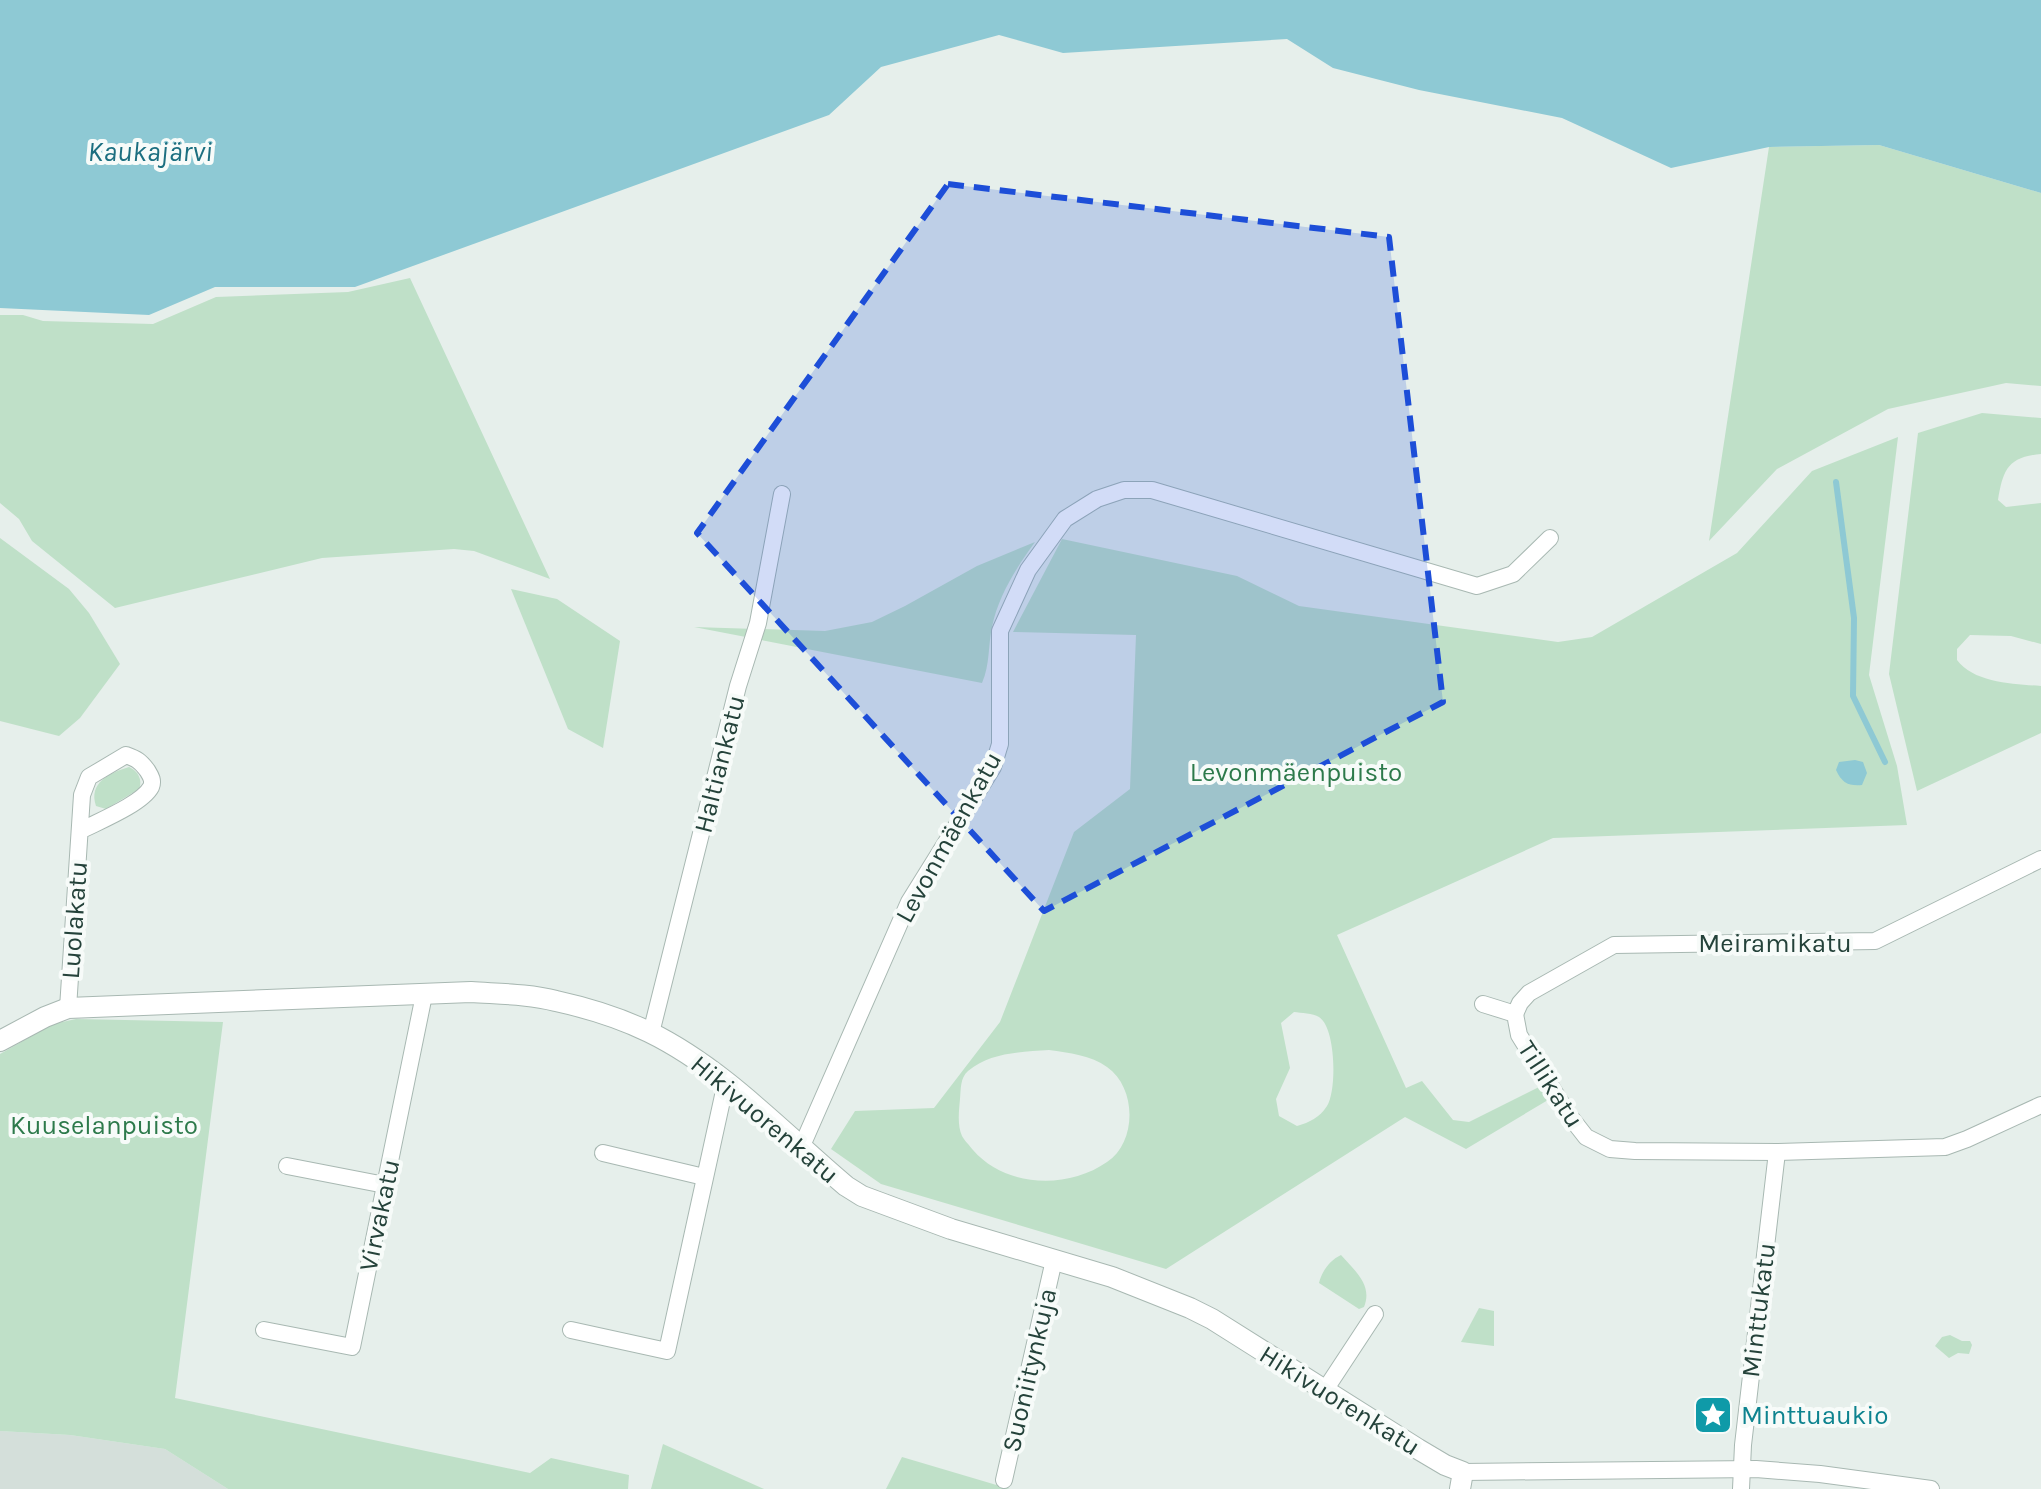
<svg xmlns="http://www.w3.org/2000/svg" width="2041" height="1489" viewBox="0 0 2041 1489" font-family="Karla,sans-serif">
<style>
.built{fill:#d4dfda}
.green{fill:#bfe0c8;fill-rule:evenodd}
.water{fill:#8ec9d4}
.lines{fill:none;stroke-linecap:round;stroke-linejoin:round}
.stream{stroke:#8ec9d4;stroke-width:6}
.minor-casing{stroke:#a8b8b2;stroke-width:18}
.tertiary-casing{stroke:#a8b8b2;stroke-width:22}
.minor{stroke:#fff;stroke-width:16}
.tertiary{stroke:#fff;stroke-width:20}
.marked{fill:#1d4ed8;fill-opacity:0.2;stroke:#1d4ed8;stroke-width:6;stroke-dasharray:16 10;stroke-linejoin:round}
.labels{text-anchor:middle;stroke-width:8;stroke-linejoin:round;paint-order:stroke}
.street-label{font-size:26px;fill:#24423a;stroke:#f7fbf9}
.park-label{font-size:26px;fill:#2d7a4b;stroke:#f7fbf9}
.culture-label{font-size:26px;fill:#0d838f;stroke:#f7fbf9;text-anchor:start}
.water-label{font-size:28px;font-style:italic;fill:#1c6f80;stroke:#f7fbf9}
</style>
<rect width="100%" height="100%" fill="#e6efeb"/>
<!-- built -->
<polygon class="built" points="0,1431 70,1435 165,1449 228,1489 0,1489"/>
<!-- green -->
<g class="green">
<polygon points="1879,145 2041,193 2041,386 2006,383 1888,409 1777,469 1709,541 1769,147"/>
<polygon points="410,278 550,579 474,551 454,549 322,558 115,608 32,541 19,519 0,503 0,315 23,315 43,321 153,324 216,297 348,292"/>
<path d="M1982 413 2041 418V454C2007 457 2003 471 1998 500L2006 507 2041 503V644L2011 636 1970 635 1957 649V660C1974 683 2014 684 2041 686V733L1917 791 1889 674 1918 433Z"/>
<path d="M1898 437 1869 675 1897 766 1907 825 1553 838 1337 935 1406 1088 1422 1081 1453 1120 1469 1122 1539 1087 1548 1100 1466 1149 1405 1117 1166 1269 881 1184 831 1149 855 1111 934 1108 1000 1022 1074 832 1130 789 1136 635 1013 632 1062 539 1237 576 1299 606 1558 642 1592 637 1737 553 1812 471ZM1294 1012C1301 1013 1313 1013 1319 1017 1336 1028 1337 1090 1327 1106 1319 1118 1310 1122 1297 1126L1279 1116 1276 1099 1290 1068 1281 1023ZM1049 1050C1069 1053 1091 1055 1107 1067 1137 1088 1137 1142 1107 1162 1067 1190 1005 1187 973 1150 970 1146 964 1140 962 1136 957 1125 959 1110 960 1099 961 1089 960 1078 968 1071 990 1052 1022 1052 1049 1050Z"/>
<polygon points="0,538 69,589 89,613 120,664 80,718 59,736 0,721"/>
<path d="M1035 542C1017 567 998 596 992 627 988 646 990 664 982 683L694 627 825 631 872 622 905 606 977 566Z"/>
<polygon points="511,589 557,599 620,641 603,748 568,729"/>
<path d="M129 767C138 771 143 780 139 789L106 809 96 806C88 783 109 773 129 767Z"/>
<polygon points="76,1019 223,1022 175,1398 530,1473 551,1458 629,1475 628,1489 228,1489 165,1449 70,1435 0,1431 0,1054 53,1024"/>
<path d="M1341 1255C1355 1271 1373 1285 1364 1307L1359 1309 1319 1283C1322 1271 1330 1260 1341 1255Z"/>
<polygon points="1479,1308 1494,1311 1494,1346 1461,1342"/>
<polygon points="1950,1335 1962,1341 1970,1341 1972,1345 1969,1354 1958,1353 1949,1358 1935,1346 1942,1337"/>
<polygon points="663,1444 764,1489 651,1489"/>
<polygon points="902,1457 1010,1489 886,1489"/>
</g>
<!-- water -->
<g class="water">
<polygon points="0,0 2041,0 2041,193 1879,145 1769,147 1671,168 1562,118 1419,90 1333,68 1287,39 1063,53 999,35 881,67 829,115 355,287 215,287 149,315 0,308"/>
<path d="M1855 760 1863 762 1867 773 1862 785C1848 786 1842 783 1836 770L1839 762Z"/>
</g>
<g class="lines">
<!-- stream -->
<polyline class="stream" points="1836,482 1854,618 1853,696 1885,762"/>
<!-- minor casing -->
<g class="minor-casing">
<g id="minor">
<polyline points="1483,1004 1515,1014 1519,1035 1568,1114 1586,1137 1610,1149 1635,1151 1777,1152 1945,1147 1967,1139 2041,1105"/>
<path d="M68 1008 82 795 89 777 126 755C137 759 140 761 147 770 150 775 154 780 151 787 142 804 97 822 80 831"/>
<polyline points="1515,1014 1520,1003 1529,993 1614,945 1875,941 2041,859"/>
<polyline points="651,1033 738,686 758,623 782,494"/>
<polyline points="801,1148 909,902 993,767 1000,744 1000,631 1028,570 1065,519 1097,499 1124,490 1152,490 1477,586 1513,574 1550,538"/>
<polyline points="603,1153 704,1177"/>
<polyline points="287,1166 385,1185"/>
<polyline points="264,1330 352,1347 424,995"/>
<polyline points="571,1330 667,1351 726,1082"/>
<polyline points="1325,1390 1375,1314"/>
<polyline points="1463,1472 1756,1469 1820,1474 1931,1489"/>
<polyline points="1004,1480 1054,1260"/>
<polyline points="1741,1489 1743,1445 1777,1152"/>
</g>
</g>
<!-- tertiary casing -->
<g class="tertiary-casing">
<path id="tertiary" d="M0 1041 45 1017 68 1008 471 992C500 994 529 994 556 1001 588 1008 620 1018 649 1032 723 1068 783 1133 846 1186L862 1196 951 1229 1112 1277 1190 1308 1212 1319 1418 1449 1445 1465 1463 1472 1460 1489"/>
</g>
<!-- minor -->
<use href="#minor" class="minor"/>
<!-- tertiary -->
<use href="#tertiary" class="tertiary"/>
</g>
<!-- marked area -->
<path class="marked" d="M948 184 1389 237 1443 702 1044 911 697 533Z"/>
<!-- icons -->
<defs>
<g id="sight-square" transform="scale(2)"><rect x="-9" y="-9" width="18" height="18" rx="4" fill="#0f9aa8" stroke="#f7fbf9"/><path d="M0-6L1.8-2.2L6-1.7L2.9 1.2L3.7 5.4L0 3.3L-3.7 5.4L-2.9 1.2L-6-1.7L-1.8-2.2Z" fill="#fff"/></g>
</defs>
<g fill-rule="evenodd">
<use href="#sight-square" x="1713" y="1415"/>
</g>
<g class="labels">
<!-- street labels -->
<g class="street-label">
<text transform="translate(719 764) rotate(-76)" y="9">Haltiankatu</text>
<text transform="translate(948 837) rotate(-61)" y="9">Levonmäenkatu</text>
<text transform="translate(74 920) rotate(-86)" y="9">Luolakatu</text>
<text x="1775" y="952">Meiramikatu</text>
<text transform="translate(1551 1084) rotate(57)" y="9">Tillikatu</text>
<text transform="translate(765 1119) rotate(40)" y="9">Hikivuorenkatu</text>
<text transform="translate(379 1215) rotate(-78)" y="9">Virvakatu</text>
<text transform="translate(1758 1310) rotate(-83)" y="9">Minttukatu</text>
<text transform="translate(1029 1370) rotate(-77)" y="9">Suoniitynkuja</text>
<text transform="translate(1340 1400) rotate(32)" y="9">Hikivuorenkatu</text>
</g>
<!-- park labels -->
<g class="park-label">
<text x="1296" y="781">Levonmäenpuisto</text>
<text x="104" y="1134">Kuuselanpuisto</text>
</g>
<!-- culture labels -->
<g class="culture-label">
<text x="1741" y="1424">Minttuaukio</text>
</g>
<!-- water labels -->
<g class="water-label">
<text x="150" y="161">Kaukajärvi</text>
</g>
</g>
</svg>
